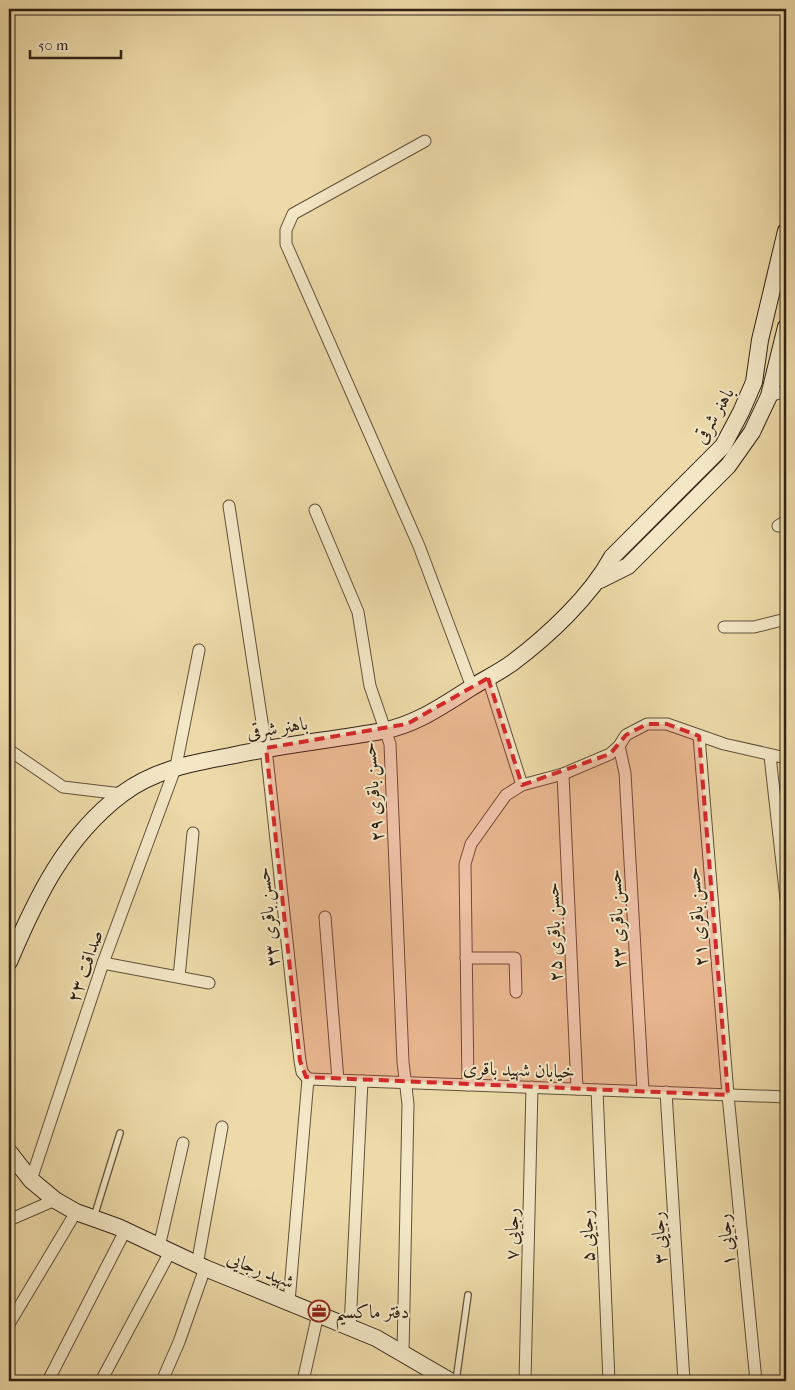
<svg xmlns="http://www.w3.org/2000/svg" width="795" height="1390" viewBox="0 0 795 1390" font-family="'IM FELL French Canon',Amiri,serif">
<style>
.lines{fill:none;stroke-linecap:round;stroke-linejoin:round}
.lane-casing{stroke:#60503a;stroke-width:8}
.street-casing{stroke:#60503a;stroke-width:13}
.secondary-casing{stroke:#312216;stroke-width:18}
.lane{stroke:#f3e7c6;stroke-width:5.5}
.street{stroke:#f3e7c6;stroke-width:11}
.secondary{stroke:#f3e7c6;stroke-width:16}
.marked{fill:#d62828;fill-opacity:0.2;stroke:#d62828;stroke-width:4;stroke-dasharray:10 6;stroke-linejoin:round}
.labels{text-anchor:middle;stroke-width:4;stroke-linejoin:round;paint-order:stroke}
.street-label{font-size:19px;fill:#312216;stroke:#f3e7c6}
.poi-label{font-size:19px;fill:#312216;stroke:#f3e7c6;text-anchor:start}
</style>
<rect width="100%" height="100%" fill="#eddaa8"/>
<filter id="stains"><feTurbulence type="fractalNoise" baseFrequency=".004" numOctaves="4"/><feColorMatrix values="0 0 0 0 .2 0 0 0 0 .09 0 0 0 0 .02 0 0 0 .5 -.17"/></filter>
<radialGradient id="worn" r=".72"><stop offset=".6" stop-color="#630" stop-opacity="0"/><stop offset="1" stop-color="#630" stop-opacity=".3"/></radialGradient>
<g class="lines">
<!-- lane casing -->
<g class="lane-casing">
<g id="lane">
<polyline points="94,1217 120,1133"/>
<polyline points="456,1381 468,1295"/>
</g>
</g>
<!-- street casing -->
<g class="street-casing">
<g id="street">
<polyline points="786,9 786,10"/>
<polyline points="425,141 293,214 286,230 286,244 419,546 472,687"/>
<polyline points="769,396 786,391"/>
<polyline points="229,506 266,748 300,1061 302,1072 308,1079"/>
<polyline points="315,510 358,612 370,686 390,744 403,1062 408,1104 403,1353"/>
<polyline points="778,526 786,521"/>
<polyline points="724,627 754,627 786,619"/>
<polyline points="488,678 522,785"/>
<polyline points="699,736 728,1095 756,1381"/>
<polyline points="619,746 625,773 643,1091"/>
<polyline points="9,750 63,787 122,794"/>
<polyline points="770,756 786,899"/>
<polyline points="563,774 577,1089"/>
<polyline points="325,917 338,1080"/>
<polyline points="466,958 515,958 516,992"/>
<polyline points="103,963 209,983"/>
<polyline points="179,977 193,833"/>
<polyline points="308,1079 786,1097"/>
<polyline points="468,1085 465,864 471,844 506,795 522,785 563,774 610,754 619,746 626,735 647,724 667,724 724,744 786,758"/>
<polyline points="597,1090 609,1381"/>
<polyline points="666,1092 684,1381"/>
<polyline points="31,1180 103,963 176,766 199,650"/>
<polyline points="9,1220 55,1200"/>
<polyline points="159,1247 183,1143"/>
<polyline points="197,1265 222,1127"/>
<polyline points="289,1302 308,1079"/>
<polyline points="9,1324 76,1212"/>
<polyline points="350,1327 362,1081"/>
<polyline points="48,1381 125,1231"/>
<polyline points="101,1381 170,1252"/>
<polyline points="162,1381 179,1342 205,1268"/>
<polyline points="303,1381 318,1314"/>
<polyline points="525,1381 532,1087"/>
</g>
</g>
<!-- secondary casing -->
<g class="secondary-casing">
<g id="secondary">
<polyline points="600,580 628,566 728,466 752,432 769,396 786,327"/>
<path d="M9 962C36 898 65 837 122 794 154 770 191 763 230 756 280 745 332 740 382 731 415 725 442 706 469 689 483 680 498 673 512 663 548 636 590 597 612 557L723 446 741 412 754 382 760 340 786 231"/>
<polyline points="9,1152 31,1180 55,1200 76,1212 118,1227 205,1268 376,1338 450,1381"/>
</g>
</g>
<!-- lane -->
<use href="#lane" class="lane"/>
<!-- street -->
<use href="#street" class="street"/>
<!-- secondary -->
<use href="#secondary" class="secondary"/>
</g>
<!-- marked area -->
<path class="marked" d="M488 678 522 785 610 754 626 735 647 724H667L699 736 728 1095 306 1077 300 1061 266 748 407 724Z"/>
<!-- icons -->
<defs>
<g id="office-ring" transform="scale(1.125)"><circle r="9.5" fill="#f3e7c6" stroke="#8f2418" stroke-width="1.5"/><path d="M-6-3h4V-5.5h4V-3h4V5H-6ZM-1-4.5V-3h2v-1.5ZM-6 0V1H6V0Z" fill="#8f2418"/></g>
</defs>
<g fill-rule="evenodd">
<use href="#office-ring" x="319" y="1311"/>
</g>
<g class="labels">
<!-- street labels -->
<g class="street-label">
<text transform="translate(713 415) rotate(-60)" y="7">باهنر شرقی</text>
<text transform="translate(277 727) rotate(-9)" y="7">باهنر شرقی</text>
<text transform="translate(372 792) rotate(-95)" y="7">حسن باقری ۲۹</text>
<text transform="translate(267 917) rotate(-96)" y="7">حسن باقری ۳۳</text>
<text transform="translate(696 917) rotate(-95)" y="7">حسن باقری ۲۱</text>
<text transform="translate(616 919) rotate(-93)" y="7">حسن باقری ۲۳</text>
<text transform="translate(553 932) rotate(-92)" y="7">حسن باقری ۲۵</text>
<text transform="translate(84 966) rotate(-71)" y="7">صداقت ۲۳</text>
<text transform="translate(519 1069) rotate(2)" y="7">خیابان شهید باقری</text>
<text transform="translate(511 1234) rotate(-89)" y="7">رجایی ۷</text>
<text transform="translate(586 1236) rotate(-92)" y="7">رجایی ۵</text>
<text transform="translate(658 1238) rotate(-94)" y="7">رجایی ۳</text>
<text transform="translate(725 1240) rotate(-96)" y="7">رجایی ۱</text>
<text transform="translate(261 1269) rotate(22)" y="7">شهید رجایی</text>
</g>
<!-- poi labels -->
<g class="poi-label">
<text x="335" y="1318">دفتر ماکسیم</text>
</g>
</g>
<!-- margin -->
<rect width="795" height="1390" fill="none" stroke="#eddaa8" stroke-width="30"/>
<rect x="10" y="10" width="775" height="1370" fill="none" stroke="#312216" stroke-width="2.5"/>
<rect x="15" y="15" width="765" height="1360" fill="none" stroke="#312216"/>
<!-- scale -->
<path d="M30 50v8h91v-8" fill="none" stroke="#312216" stroke-width="2.5"/>
<text x="38" y="50" font-size="15" fill="#312216" stroke="#f3e7c6" stroke-width="4" paint-order="stroke">50 m</text>
<rect width="100%" height="100%" filter="url(#stains)"/>
<rect width="100%" height="100%" fill="url(#worn)"/>
</svg>
